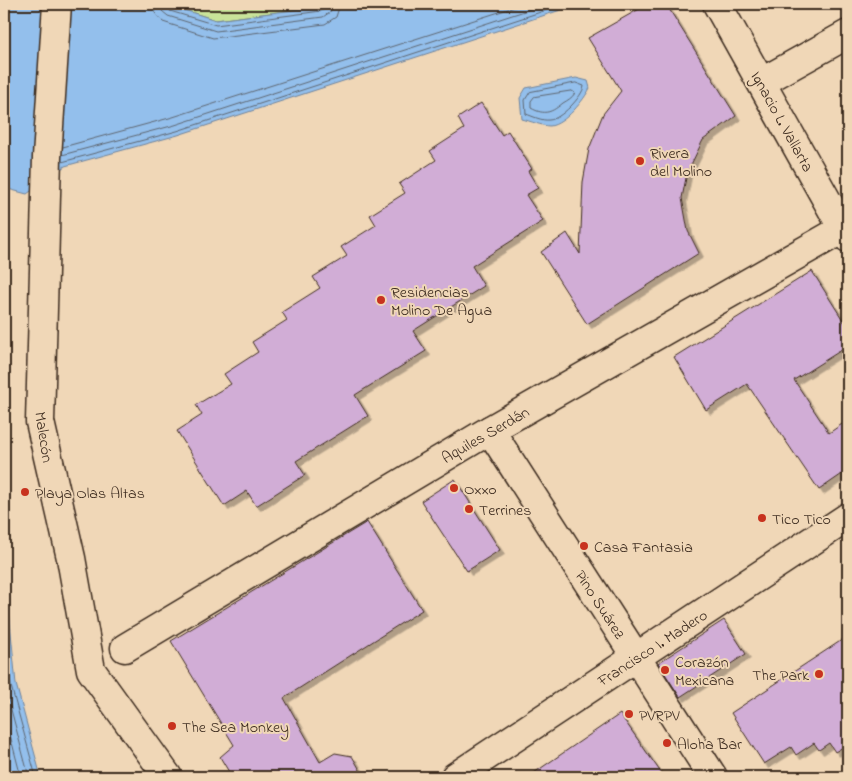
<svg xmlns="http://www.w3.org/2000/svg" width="852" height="781" viewBox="0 0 852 781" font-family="'Indie Flower',sans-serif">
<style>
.green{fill:#c9e399;stroke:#82865c}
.water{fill:#93bfec;stroke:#70839a}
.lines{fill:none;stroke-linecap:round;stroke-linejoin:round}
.shore{stroke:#5e6670;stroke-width:1}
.building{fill:#d1add6;stroke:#3b2a1e;filter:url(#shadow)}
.street-casing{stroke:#3b2a1e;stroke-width:31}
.secondary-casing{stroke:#3b2a1e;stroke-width:31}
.street{stroke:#f0d7b7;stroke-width:28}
.secondary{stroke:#f0d7b7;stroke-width:28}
.poi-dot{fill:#c8321e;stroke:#f0d7b7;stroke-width:2}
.labels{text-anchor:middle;stroke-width:4;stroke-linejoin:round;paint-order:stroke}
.street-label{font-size:16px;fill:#3b2a1e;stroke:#f0d7b7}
.poi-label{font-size:16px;fill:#3b2a1e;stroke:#f0d7b7;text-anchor:start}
</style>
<defs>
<filter id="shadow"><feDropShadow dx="4.5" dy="4.5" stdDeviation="0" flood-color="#0004"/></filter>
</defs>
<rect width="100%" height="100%" fill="#f0d7b7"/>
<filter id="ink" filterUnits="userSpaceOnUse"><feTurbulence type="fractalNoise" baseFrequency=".02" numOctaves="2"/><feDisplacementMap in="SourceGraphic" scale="10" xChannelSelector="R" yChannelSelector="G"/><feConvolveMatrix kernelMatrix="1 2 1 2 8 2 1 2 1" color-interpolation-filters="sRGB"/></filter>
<g filter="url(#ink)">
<!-- green -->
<polygon class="green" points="165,4 340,4 216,20"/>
<!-- water -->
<g class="water">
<polygon points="4,4 165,4 216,20 340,4 579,4 178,135 65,166 27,194 4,188"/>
<path d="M576 78 588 81 590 88C584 100 565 124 550 126 542 126 530 121 522 119L520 98 526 88Z"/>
<polygon points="4,560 16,684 41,777 4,777"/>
</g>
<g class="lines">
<!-- shore -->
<g class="shore">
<polyline points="153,4 155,13 163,22 213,38 325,24 336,17 340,4"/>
<polyline points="161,4 162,11 168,16 216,31 323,17 330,12 332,4"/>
<polyline points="167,4 170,11 216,25 321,11 325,9 326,4"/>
<path d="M576 83 584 86C583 96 560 120 549 120 542 121 532 116 526 114L525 100 530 92Z"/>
<path d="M572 91 575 93C572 98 568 100 563 103 552 112 545 116 531 108V101L534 97Z"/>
<polyline points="63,147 173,117 524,4"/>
<polyline points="62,155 175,125 546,4"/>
<polyline points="62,162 177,131 565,4"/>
<polyline points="4,611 11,686 36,777"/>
<polyline points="4,674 5,687 29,777"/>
<polyline points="4,712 21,777"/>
</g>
</g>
<!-- building -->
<g class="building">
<polygon points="648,4 666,4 736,116 703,140 687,173 682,198 688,231 699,253 587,324 541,252 567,233 580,254 583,182 589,149 603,114 621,91 588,38"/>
<polygon points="481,103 502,135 508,131 532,169 528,171 538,188 526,195 543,221 472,266 484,286 413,331 426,351 355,395 368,416 296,461 305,475 256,506 247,491 224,506 177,431 202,415 196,405 231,384 224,374 258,352 252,342 287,320 282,312 320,288 313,277 347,256 341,247 376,225 370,215 405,193 399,184 436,160 430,151 464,129 458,118"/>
<polygon points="812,271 848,328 848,346 794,380 829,433 848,420 848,470 819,490 747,384 706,410 674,357"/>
<polygon points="455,479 500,550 467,571 421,501"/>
<polygon points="367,522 422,610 284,698 320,762 335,753 352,756 364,777 232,777 220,757 234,745 171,641"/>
<polygon points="724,620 746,654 680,697 658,663"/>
<polygon points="848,636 848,744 835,752 829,743 819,750 814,743 796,755 791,747 764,764 731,713"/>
<polygon points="620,714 664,777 528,777"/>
</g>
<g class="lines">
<!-- street casing -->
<g class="street-casing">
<g id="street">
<polyline points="57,4 47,157 40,422 71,558 91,670 168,777"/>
<polyline points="762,82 848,34"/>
<polyline points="490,430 713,777"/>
<polyline points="125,648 490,430 848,226"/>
<polyline points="455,777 848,517"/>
</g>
</g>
<!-- secondary casing -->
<g class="secondary-casing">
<polyline id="secondary" points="717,4 848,238"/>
</g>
<!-- street -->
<use href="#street" class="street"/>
<!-- secondary -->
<use href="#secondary" class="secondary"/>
</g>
</g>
<!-- markers -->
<g class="poi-dot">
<circle cx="640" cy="161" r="5"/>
<circle cx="381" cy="300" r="5"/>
<circle cx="454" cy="488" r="5"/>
<circle cx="25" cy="492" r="5"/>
<circle cx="469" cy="509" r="5"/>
<circle cx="762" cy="518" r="5"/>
<circle cx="584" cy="546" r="5"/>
<circle cx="665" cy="670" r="5"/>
<circle cx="819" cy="674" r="5"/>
<circle cx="629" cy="714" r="5"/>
<circle cx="172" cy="726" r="5"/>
<circle cx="667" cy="743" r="5"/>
</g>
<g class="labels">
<!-- street labels -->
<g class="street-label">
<text transform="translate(783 121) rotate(61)" y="6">Ignacio L. Vallarta</text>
<text transform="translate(485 434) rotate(-30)" y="6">Aquiles Serdán</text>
<text transform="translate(45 437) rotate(81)" y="6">Malecón</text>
<text transform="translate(601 604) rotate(57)" y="6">Pino Suárez</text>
<text transform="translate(652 647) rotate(-33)" y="6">Francisco I. Madero</text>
</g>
<!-- poi labels -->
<g class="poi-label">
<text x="650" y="158">Rivera<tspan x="650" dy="18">del Molino</tspan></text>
<text x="391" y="297">Residencias<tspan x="391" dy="18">Molino De Agua</tspan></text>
<text x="464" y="494">Oxxo</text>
<text x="35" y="498">Playa Olas Altas</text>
<text x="479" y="515">Terrines</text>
<text x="772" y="524">Tico Tico</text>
<text x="594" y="552">Casa Fantasia</text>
<text x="675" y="667">Corazón<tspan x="675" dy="18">Mexicana</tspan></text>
<text x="809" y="680" text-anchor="end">The Park</text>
<text x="639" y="720">PVRPV</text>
<text x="182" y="732">The Sea Monkey</text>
<text x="677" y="749">Aloha Bar</text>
</g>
</g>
<!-- margin -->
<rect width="852" height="781" fill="none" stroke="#f0d7b7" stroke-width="20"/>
<rect x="10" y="10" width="832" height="761" fill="none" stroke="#3b2a1e" stroke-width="2" filter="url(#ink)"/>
</svg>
